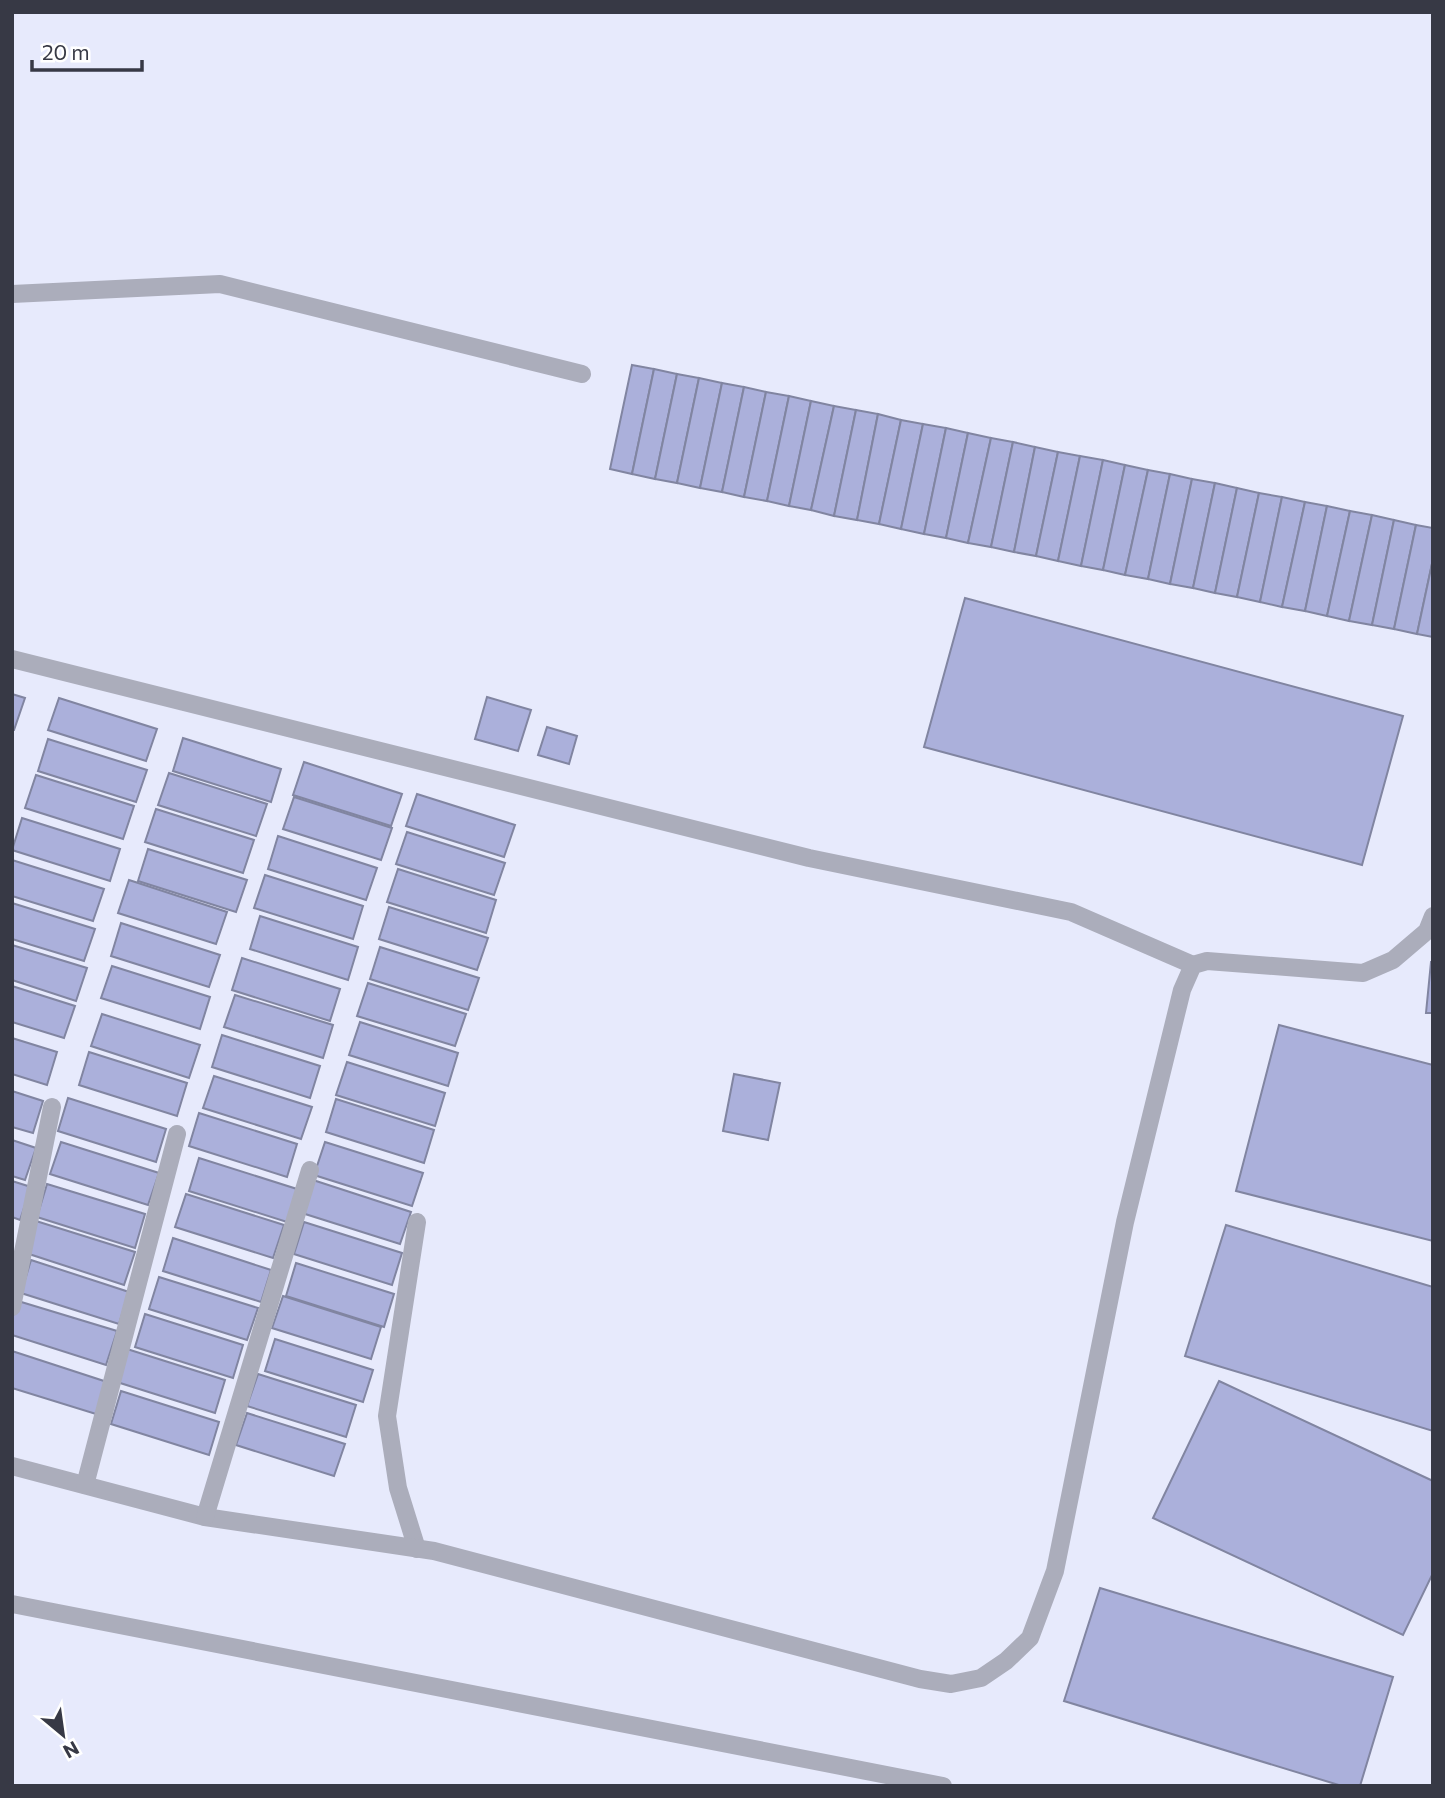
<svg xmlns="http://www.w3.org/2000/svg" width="1445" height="1798" viewBox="0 0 1445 1798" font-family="Commissioner,sans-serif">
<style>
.building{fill:#abb0db;stroke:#8185a1;stroke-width:2}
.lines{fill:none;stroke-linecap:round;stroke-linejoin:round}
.lane{stroke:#abadbb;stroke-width:18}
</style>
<rect width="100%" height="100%" fill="#e7eafc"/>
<!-- building -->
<g class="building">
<polygon points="632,365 654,369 632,474 610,469"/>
<polygon points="654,369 677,374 655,479 632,474"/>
<polygon points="677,374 699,378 677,483 655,479"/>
<polygon points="699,378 722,383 700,488 677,483"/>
<polygon points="722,383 744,387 722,492 700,488"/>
<polygon points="744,387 766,392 744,497 722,492"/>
<polygon points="766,392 789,396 767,501 744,497"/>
<polygon points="789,396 811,401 789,506 767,501"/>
<polygon points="811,401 834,406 811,510 789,506"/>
<polygon points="834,406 856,410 834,516 811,510"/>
<polygon points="856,410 878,414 857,520 834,516"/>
<polygon points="878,414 901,420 879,524 857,520"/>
<polygon points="901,420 923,424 901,529 879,524"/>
<polygon points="923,424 946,428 924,534 901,529"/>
<polygon points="946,428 968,433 946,538 924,534"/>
<polygon points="968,433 991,438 968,543 946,538"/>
<polygon points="991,438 1013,442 991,547 968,543"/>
<polygon points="1013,442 1035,447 1014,552 991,547"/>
<polygon points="1035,447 1058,452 1036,556 1014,552"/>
<polygon points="1058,452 1080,456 1058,561 1036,556"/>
<polygon points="1080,456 1103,460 1081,566 1058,561"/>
<polygon points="1103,460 1125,465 1103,570 1081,566"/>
<polygon points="1125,465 1148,470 1125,575 1103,570"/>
<polygon points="1148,470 1170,474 1148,579 1125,575"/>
<polygon points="1170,474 1192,479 1170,584 1148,579"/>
<polygon points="1192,479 1215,483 1193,588 1170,584"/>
<polygon points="1215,483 1237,488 1215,593 1193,588"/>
<polygon points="1237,488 1259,493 1237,597 1215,593"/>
<polygon points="1259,493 1282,497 1260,602 1237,597"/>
<polygon points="1282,497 1305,502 1282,607 1260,602"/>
<polygon points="1305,502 1327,506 1305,611 1282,607"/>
<polygon points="1327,506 1350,511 1327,616 1305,611"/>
<polygon points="1350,511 1372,515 1349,621 1327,616"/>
<polygon points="1372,515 1394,520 1372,625 1349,621"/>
<polygon points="1394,520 1416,525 1394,629 1372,625"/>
<polygon points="1416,525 1433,528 1433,559 1417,634 1394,629"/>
<polygon points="1433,559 1433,637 1417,634"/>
<polygon points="965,598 1403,716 1362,865 924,747"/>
<polygon points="12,694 25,698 14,730 12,730"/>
<polygon points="487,697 531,710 518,751 475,739"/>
<polygon points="59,698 157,729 146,761 48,730"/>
<polygon points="547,727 577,736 569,764 538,755"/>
<polygon points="183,738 281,769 271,802 173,771"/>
<polygon points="48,739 147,770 136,802 38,771"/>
<polygon points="304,762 402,794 391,826 293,795"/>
<polygon points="169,773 267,804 256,836 158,805"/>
<polygon points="36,775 134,806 123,839 25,808"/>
<polygon points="417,794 515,825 504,857 406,826"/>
<polygon points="294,797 392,828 381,860 283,829"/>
<polygon points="156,809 254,840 243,873 145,842"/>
<polygon points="22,818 120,849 110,881 12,850"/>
<polygon points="407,832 505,863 494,895 396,864"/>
<polygon points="278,836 377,868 366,900 268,869"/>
<polygon points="148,849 247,880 236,912 138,881"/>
<polygon points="12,860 104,889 93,921 12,896"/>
<polygon points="398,869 496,900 486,933 387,902"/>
<polygon points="265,875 363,906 353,939 254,908"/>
<polygon points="129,880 227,912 216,944 118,913"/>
<polygon points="12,903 95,929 84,961 12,939"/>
<polygon points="389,907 488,938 477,970 379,939"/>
<polygon points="260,916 358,947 348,980 250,949"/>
<polygon points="121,923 220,955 209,987 111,956"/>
<polygon points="12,945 87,968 76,1001 12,980"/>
<polygon points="380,947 479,978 468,1010 370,979"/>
<polygon points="242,958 340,989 330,1021 232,990"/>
<polygon points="1431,962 1433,962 1433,1013 1426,1013"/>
<polygon points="112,966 210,997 200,1029 101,998"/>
<polygon points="368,983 466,1014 455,1046 357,1016"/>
<polygon points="12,986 75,1006 64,1038 12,1022"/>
<polygon points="235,995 333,1025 323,1058 224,1027"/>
<polygon points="102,1014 200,1045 189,1078 91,1046"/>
<polygon points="360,1022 458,1053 448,1086 349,1055"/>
<polygon points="1279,1025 1433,1065 1433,1241 1236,1191"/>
<polygon points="222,1035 320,1066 310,1098 212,1067"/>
<polygon points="12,1038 57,1052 47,1085 12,1074"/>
<polygon points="89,1052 187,1083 177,1116 79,1085"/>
<polygon points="347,1062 445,1093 435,1126 336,1095"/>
<polygon points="734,1074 780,1083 768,1140 723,1131"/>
<polygon points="214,1076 312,1107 301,1139 203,1108"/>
<polygon points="12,1091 43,1101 33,1133 12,1127"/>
<polygon points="68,1098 166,1129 156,1162 58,1131"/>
<polygon points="336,1099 434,1130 424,1163 326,1132"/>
<polygon points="199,1113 297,1144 287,1177 189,1146"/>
<polygon points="12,1140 36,1148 25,1180 12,1176"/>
<polygon points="61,1142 159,1173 148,1205 50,1174"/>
<polygon points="325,1142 423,1173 412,1206 314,1175"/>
<polygon points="199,1158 297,1189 287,1222 189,1191"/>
<polygon points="313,1180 411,1212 400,1244 302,1213"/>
<polygon points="12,1181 31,1187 20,1220 12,1217"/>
<polygon points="47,1184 145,1214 135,1248 37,1217"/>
<polygon points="186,1194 284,1225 273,1258 175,1227"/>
<polygon points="36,1221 135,1252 124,1285 26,1253"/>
<polygon points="304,1222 402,1253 392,1285 294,1254"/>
<polygon points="1226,1225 1433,1287 1433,1431 1185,1356"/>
<polygon points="173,1238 271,1270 261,1302 163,1271"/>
<polygon points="31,1260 129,1292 119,1324 21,1293"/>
<polygon points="296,1263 394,1294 384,1327 286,1296"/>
<polygon points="159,1277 258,1308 247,1340 149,1309"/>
<polygon points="283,1296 381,1327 371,1359 272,1328"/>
<polygon points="18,1301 117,1331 106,1365 12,1335 12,1319"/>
<polygon points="145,1314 243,1345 233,1378 135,1347"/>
<polygon points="275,1339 373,1370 363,1402 265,1371"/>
<polygon points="127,1349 225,1380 215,1413 117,1382"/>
<polygon points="12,1351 107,1382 96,1414 12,1388"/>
<polygon points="258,1374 356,1405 346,1437 247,1406"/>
<polygon points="1219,1381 1433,1481 1433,1573 1403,1635 1153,1518"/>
<polygon points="121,1391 219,1422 209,1455 111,1424"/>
<polygon points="247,1413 345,1444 334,1476 236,1445"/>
<polygon points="1100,1588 1393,1677 1360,1786 1342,1786 1064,1701"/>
</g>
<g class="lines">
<!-- lane -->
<g class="lane">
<polyline points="12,294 220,284 582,374"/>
<polyline points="12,659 809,858 1071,912 1193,965"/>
<polyline points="417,1222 387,1416 398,1488 417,1549"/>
<polyline points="12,1307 52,1107"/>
<polyline points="12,1466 205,1517 434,1551 920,1679 951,1684 981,1678 1006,1661 1030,1638 1055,1571 1125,1222 1182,990 1193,965 1207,961 1363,973 1393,960 1427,931 1433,916"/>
<polyline points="85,1485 177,1134"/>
<polyline points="205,1517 310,1170"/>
<polyline points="12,1604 943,1786"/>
</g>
</g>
<!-- border -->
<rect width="1445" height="1798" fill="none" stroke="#373945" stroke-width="28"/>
<!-- north arrow -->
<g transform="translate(63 1735) rotate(151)" stroke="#ffffff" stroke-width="5" paint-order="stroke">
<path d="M0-5L12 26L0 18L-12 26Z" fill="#373945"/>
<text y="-10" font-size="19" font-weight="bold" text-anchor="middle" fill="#373945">N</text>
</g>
<!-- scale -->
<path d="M32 60v10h110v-10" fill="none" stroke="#373945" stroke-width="3.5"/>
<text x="42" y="60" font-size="21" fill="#373945" stroke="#ffffff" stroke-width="5" paint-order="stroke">20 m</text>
</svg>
